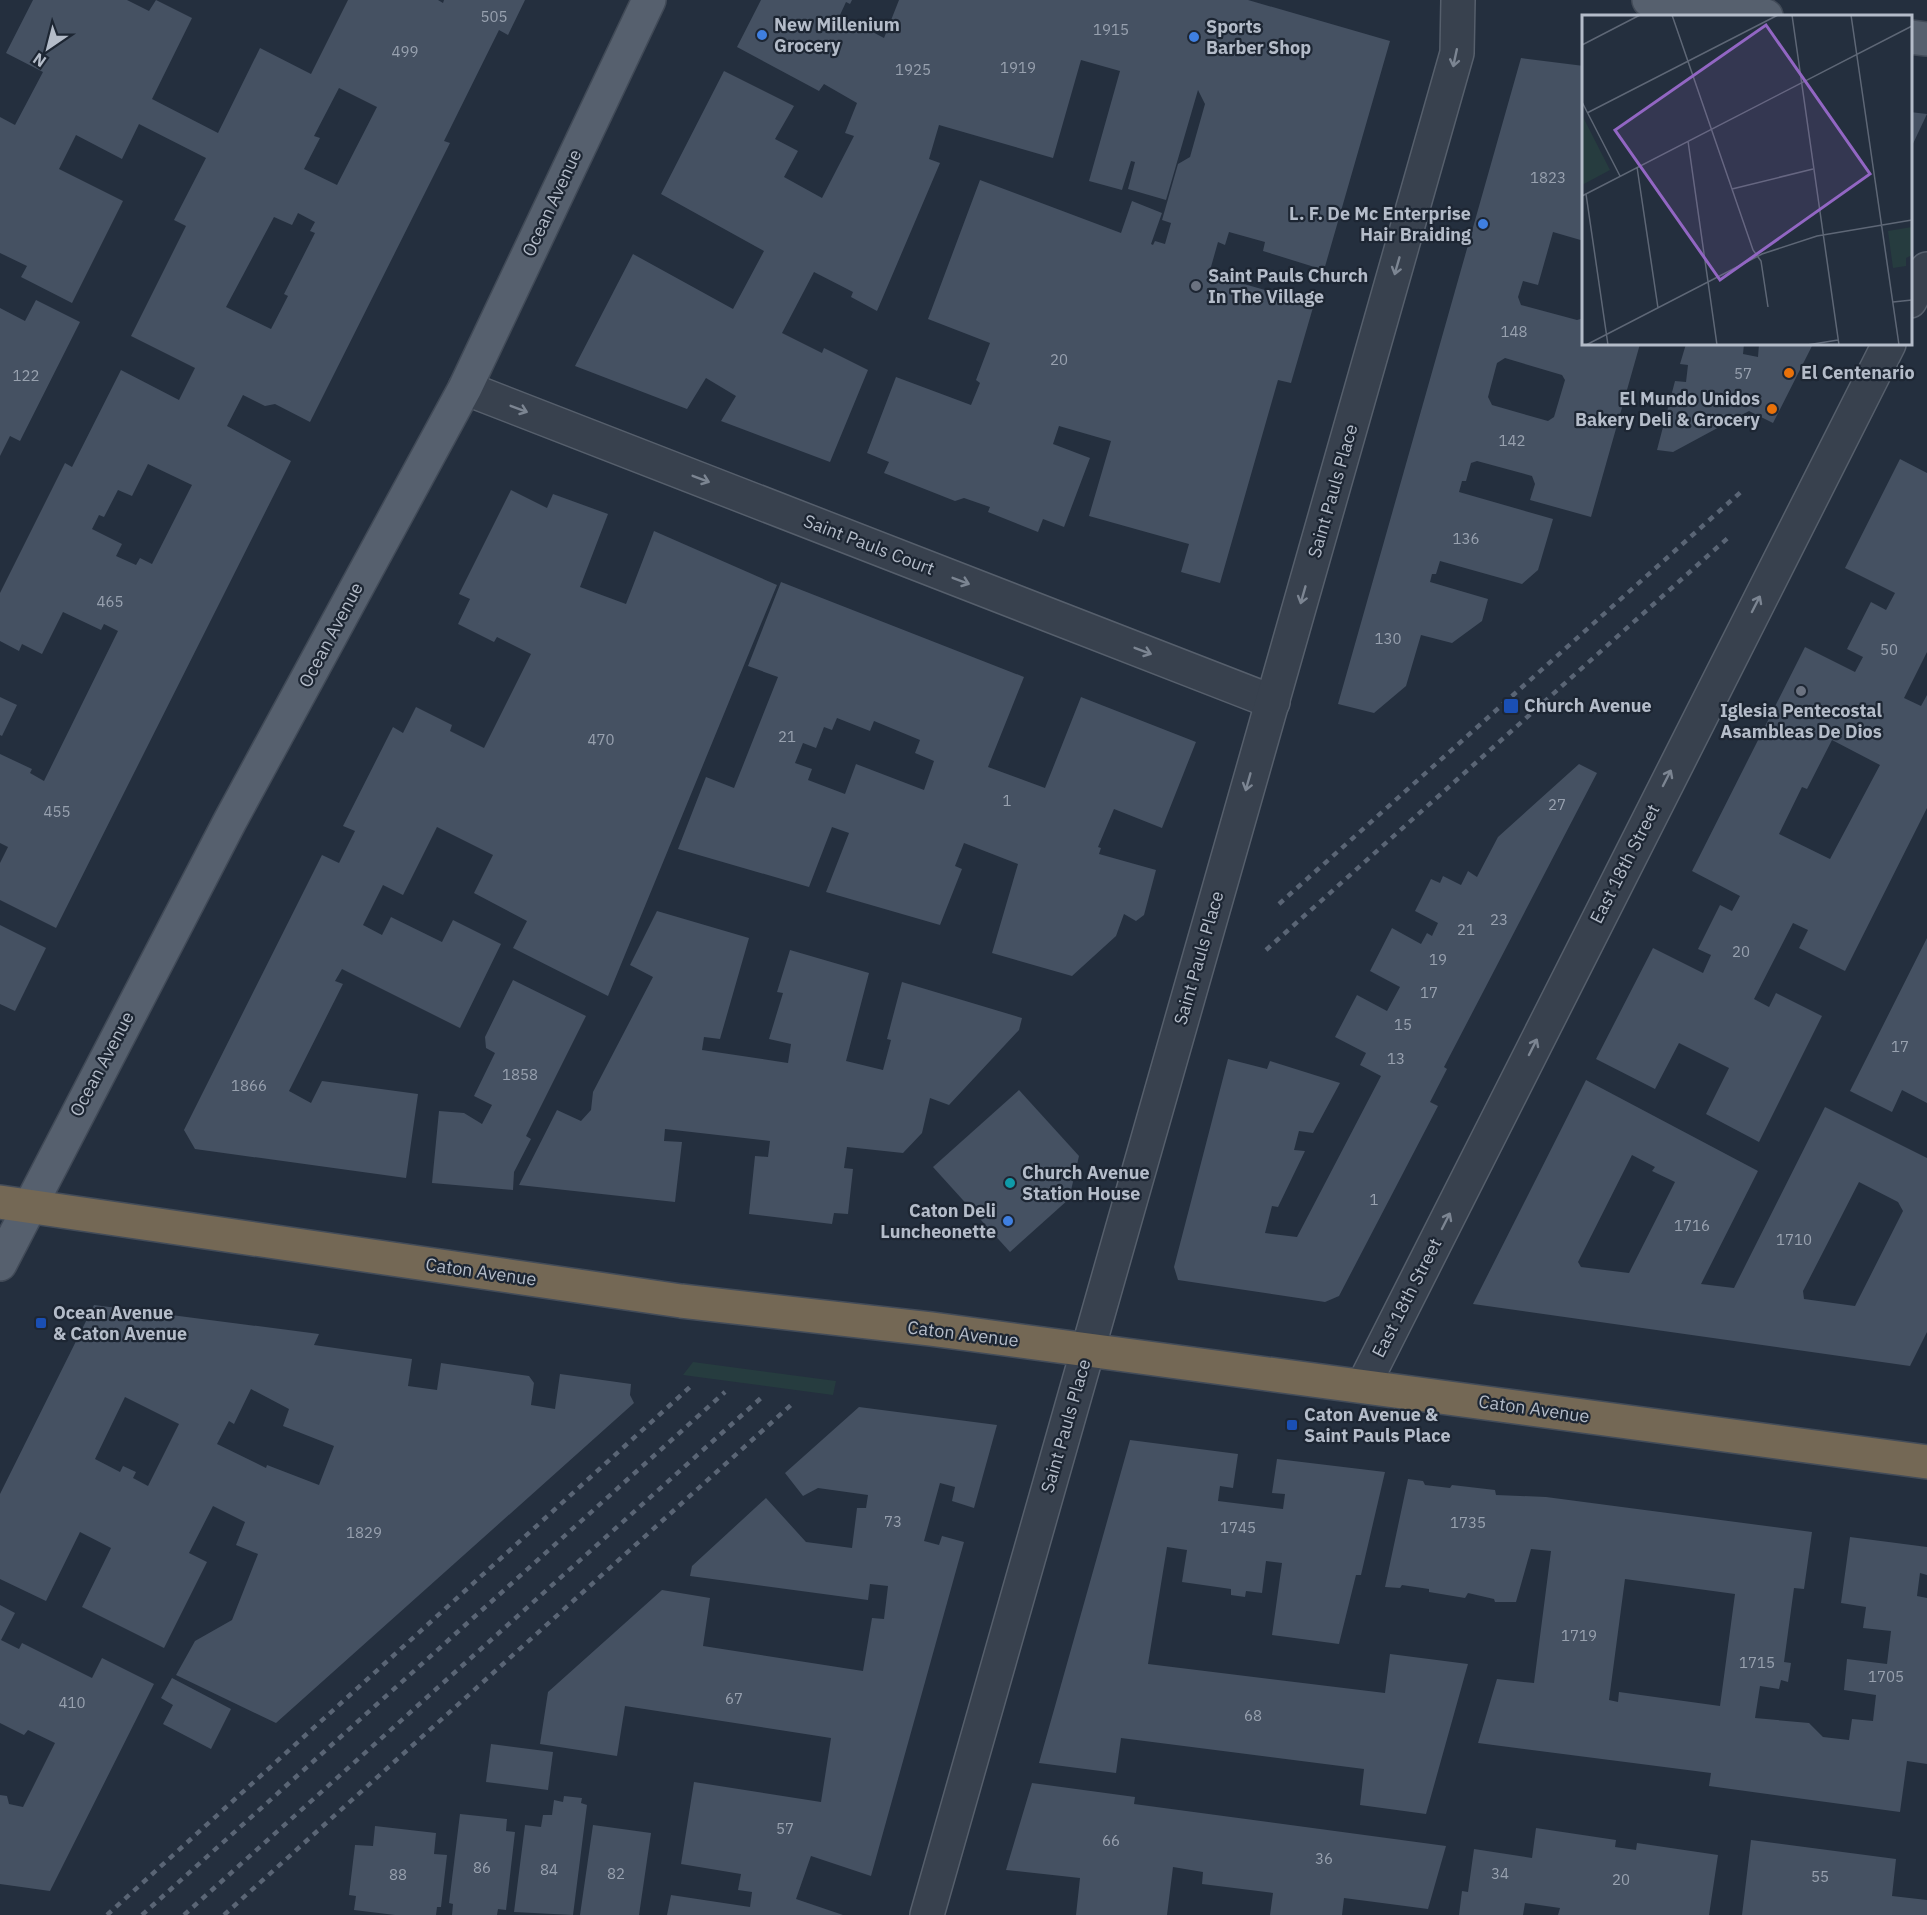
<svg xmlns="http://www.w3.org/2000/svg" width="1927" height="1915" viewBox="0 0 1927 1915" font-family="'IBM Plex Sans',sans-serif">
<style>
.green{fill:#263c3f}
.building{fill:#455162;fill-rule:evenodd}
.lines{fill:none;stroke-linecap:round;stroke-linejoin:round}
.minor-casing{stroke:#565f6c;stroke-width:36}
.major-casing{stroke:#414a57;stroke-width:36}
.highway-casing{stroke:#434c59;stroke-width:36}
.minor{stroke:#38414e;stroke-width:33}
.major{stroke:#56606e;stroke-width:33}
.highway{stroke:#746855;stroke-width:33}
.rail{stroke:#5a6575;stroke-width:4.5;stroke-dasharray:6 6;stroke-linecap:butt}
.oneway{stroke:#7c8592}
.shop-dot{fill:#3f7fe0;stroke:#1d2633;stroke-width:2}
.worship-dot{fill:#6b7280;stroke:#1d2633;stroke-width:2}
.food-dot{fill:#e8710a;stroke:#1d2633;stroke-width:2}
.transit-dot{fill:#1a4fb4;stroke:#1d2633;stroke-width:2}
.culture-dot{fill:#0f9aa8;stroke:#1d2633;stroke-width:2}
.labels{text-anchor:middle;stroke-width:4.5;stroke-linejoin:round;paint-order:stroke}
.number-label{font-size:15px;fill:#98a1af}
.poi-label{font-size:18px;font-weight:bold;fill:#b4bcc9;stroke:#1d2633;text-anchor:start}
.street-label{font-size:18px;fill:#b4bcc9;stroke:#1d2633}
.inset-road{fill:none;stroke:#5e6776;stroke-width:1.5}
.view{fill:#9266c3;fill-opacity:0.15;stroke:#9266c3;stroke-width:3}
.inset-edge{fill:none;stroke:#b4bcc9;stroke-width:3}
</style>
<rect width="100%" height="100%" fill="#242f3e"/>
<!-- green -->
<polygon class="green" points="693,1362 836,1381 833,1395 683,1375"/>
<!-- building -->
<g class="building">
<path d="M33 0H127L149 11 156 0 192 18 152 99 218 133 260 48 311 74 348 0H438L443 3 444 0H525L508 35 499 30 444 141 450 143 310 422 275 404 265 406 243 395 227 426 291 461 56 928 0 900V863L8 847 0 843V754L32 769 30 773 44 781 118 631 104 624 101 630 63 612 42 654 22 644 19 651 0 641V593L65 463 72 467 121 370 179 400 195 368 131 336 186 226 174 220 206 158 139 124 122 159 76 135 59 169 123 201 72 303 21 277 27 266 0 253V117L15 125 43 72 6 53ZM339 88 377 107 337 185 304 169 320 138 314 136ZM298 213 315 222 310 231 315 233 284 294 288 296 271 329 226 307 274 217 292 225ZM148 464 192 485 152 564 140 558 136 565 116 556 122 544 92 529 99 515 104 517 118 490 132 496Z"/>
<polygon points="761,0 852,0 850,4 846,2 840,15 884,38 899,0 1248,0 1390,41 1324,270 1263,251 1265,242 1229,232 1225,245 1218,242 1209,274 1314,304 1291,383 1278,380 1220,583 1181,572 1189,544 1089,516 1111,441 1059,426 1053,444 1090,458 1064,527 1043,519 1038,532 988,512 990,507 964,498 955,501 884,473 889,462 867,453 896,377 971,405 980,383 976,380 990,343 928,319 980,180 1121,233 1132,201 1162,213 1151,244 1153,245 1155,241 1165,244 1171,223 1162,220 1178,164 1190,157 1205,104 1198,90 1166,200 1128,189 1135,162 1131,161 1122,190 1089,181 1120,71 1081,60 1053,158 939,125 929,159 940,163 877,311 851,297 853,292 814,272 782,333 822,353 824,348 868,370 830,462 721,421 736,396 706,378 687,409 575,366 633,254 733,309 764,251 661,194 724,71 794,106 775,139 798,151 784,177 822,198 854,136 845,133 857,103 824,84 819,91 737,47"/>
<path d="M1521 58 1584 66V241L1553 232 1538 285 1523 281 1518 297 1521 305 1577 320 1584 318V344H1640L1591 517 1530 500 1535 484 1532 476 1477 461 1471 463 1466 481H1462L1459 492 1553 519 1538 570 1522 584 1440 561 1436 574H1432L1430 582 1488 599 1482 621 1452 643 1421 635 1406 686 1374 713 1338 704ZM1505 358 1562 375 1565 380 1554 417 1548 421 1492 405 1488 397 1497 363Z"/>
<polygon points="1910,112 1927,114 1910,150"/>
<polygon points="36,300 80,322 20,441 10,436 0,456 0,308 25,321"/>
<polygon points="1686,344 1744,344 1743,354 1758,357 1759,344 1813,344 1773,423 1749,411 1673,452 1657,450 1675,381 1686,382 1688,365 1680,364"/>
<path d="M1900 459 1927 473V652L1904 698 1921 706 1927 695V808L1845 971 1799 948 1808 930 1793 923 1754 999 1769 1007 1776 993 1822 1016 1759 1142 1706 1114 1729 1068 1679 1043 1655 1089 1596 1059 1653 948 1703 973 1711 955 1698 949 1720 905 1732 911 1740 896 1692 871 1805 647 1855 672 1863 657 1847 649 1871 602 1886 610 1895 593 1845 568ZM1832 740 1880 765 1830 859 1779 834 1802 787 1807 789Z"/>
<polygon points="511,490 547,508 553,494 608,514 580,587 626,604 654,531 777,585 608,996 513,948 527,921 474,893 493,855 437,827 403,895 383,885 363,925 382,935 391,917 442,942 453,920 501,944 460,1028 342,969 335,981 343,984 289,1091 311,1103 322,1081 418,1094 406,1178 195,1149 184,1130 322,855 339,863 355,831 343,826 393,727 403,733 416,707 452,725 450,731 484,748 531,654 497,637 494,642 458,624 470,599 459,594"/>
<path d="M781 582 1024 677 988 767 1045 788 1081 697 1196 742 1162 828 1114 809 1098 847 1101 848 1099 854 1156 870 1144 915 1136 921 1124 914 1116 936 1072 976 992 953 1018 864 964 843 955 866 962 869 940 925 826 892 849 833 832 827 809 887 678 849 706 777 734 788 778 677 748 666ZM837 718 870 731 874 721 920 740 915 753 934 761 924 790 856 764 845 794 808 780 812 769 795 763 803 743 816 748 824 727 832 730Z"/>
<polygon points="0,697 17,705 2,736 0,735"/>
<polygon points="1579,764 1597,773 1444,1067 1447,1069 1430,1102 1438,1106 1339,1296 1325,1302 1178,1280 1174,1267 1228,1059 1267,1069 1270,1061 1340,1083 1313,1133 1299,1131 1294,1150 1305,1151 1278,1207 1272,1206 1265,1233 1297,1237 1381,1076 1360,1065 1366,1053 1335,1037 1357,995 1387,1011 1400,987 1370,971 1392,928 1421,944 1427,933 1432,936 1438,923 1415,911 1431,879 1440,883 1443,876 1461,885 1468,871 1477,877 1498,837"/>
<polygon points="657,911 749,938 720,1039 704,1037 702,1050 788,1063 791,1044 769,1039 783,993 777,992 790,950 869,973 846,1061 883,1070 891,1040 887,1039 902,982 1022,1018 1019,1030 949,1105 930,1098 922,1133 903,1153 847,1147 844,1168 853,1169 848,1214 834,1213 832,1224 749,1214 755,1156 768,1157 770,1141 665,1129 664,1141 682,1142 675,1202 519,1185 557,1110 581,1121 591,1110 593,1092 653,977 630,965"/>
<polygon points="0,925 46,948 15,1011 0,1004"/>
<polygon points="1927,938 1927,1103 1902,1090 1892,1112 1850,1091"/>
<polygon points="513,980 586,1016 526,1136 531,1139 514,1172 513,1190 432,1183 439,1111 464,1113 482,1124 492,1105 474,1096 495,1053 486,1048 485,1037"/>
<path d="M1586 1080 1758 1171 1701 1284 1734 1288 1825 1107 1927 1158V1332L1910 1366 1473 1304ZM1632 1155 1655 1167 1652 1171 1675 1182 1629 1273 1581 1267 1578 1262ZM1859 1182 1898 1202 1903 1211 1855 1306 1804 1299 1803 1291Z"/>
<polygon points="1019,1090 1079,1156 1069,1199 1010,1252 933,1167"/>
<path d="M94 1305 319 1334 314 1345 412 1359 408 1386 437 1390 441 1363 529 1376 534 1383 531 1405 555 1409 560 1374 631 1384 630 1395 634 1403 276 1723 176 1675 195 1641 232 1620 258 1554 236 1545 245 1522 213 1506 189 1553 207 1562 164 1648 82 1607 111 1548 80 1532 46 1601 0 1579V1494ZM251 1389 289 1409 283 1426 334 1446 319 1485 267 1465 266 1468 217 1444 229 1421 234 1424ZM125 1397 179 1424 148 1486 133 1478 136 1472 123 1466 120 1472 95 1459Z"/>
<polygon points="859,1407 997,1425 974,1508 952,1501 955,1487 940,1483 924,1541 939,1545 942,1536 964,1542 871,1876 811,1856 796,1899 843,1915 667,1915 671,1895 750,1907 752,1892 738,1890 741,1874 681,1864 694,1782 821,1802 831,1738 625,1706 617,1756 540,1744 548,1692 662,1590 710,1598 703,1646 863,1671 872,1618 884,1619 888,1586 870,1584 868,1600 690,1576 692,1566 766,1498 806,1542 852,1548 857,1508 866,1508 868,1495 818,1488 803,1496 785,1473"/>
<polygon points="1130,1440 1238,1454 1233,1488 1220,1486 1218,1501 1283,1509 1285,1494 1272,1493 1277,1459 1385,1472 1361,1575 1356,1575 1339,1644 1272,1635 1282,1563 1266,1561 1262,1593 1246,1591 1245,1597 1231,1595 1231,1589 1182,1582 1187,1550 1167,1547 1148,1664 1385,1693 1390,1654 1468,1664 1426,1814 1360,1805 1364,1769 1121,1738 1116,1773 1039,1763"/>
<path d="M1408 1479 1423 1481 1425 1485 1450 1488 1452 1485 1495 1490 1496 1495 1546 1497 1812 1532 1804 1589 1794 1588 1784 1662 1791 1663 1788 1682 1781 1680 1779 1689 1760 1686 1755 1718 1809 1723 1823 1737 1849 1740 1852 1719 1873 1721 1876 1695 1844 1690 1847 1659 1887 1664 1891 1631 1863 1628 1866 1607 1841 1603 1850 1537 1927 1547V1575L1920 1573 1917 1596 1927 1598V1764L1907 1761 1900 1812 1709 1786 1711 1773 1478 1743 1497 1679 1534 1683 1551 1551 1531 1549 1516 1602H1495L1494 1599 1468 1593 1465 1598 1429 1592V1589L1402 1585 1400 1588 1385 1587ZM1625 1579 1735 1594 1720 1706 1619 1692 1618 1702 1609 1700Z"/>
<polygon points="0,1605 15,1613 1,1640 19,1649 22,1643 92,1678 102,1658 154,1684 50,1891 0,1884 0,1795 7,1796 9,1804 23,1807 55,1743 28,1730 24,1735 0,1723"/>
<polygon points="172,1678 231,1709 211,1749 163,1724 173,1705 161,1698"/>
<polygon points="491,1744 553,1752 548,1790 486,1782"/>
<polygon points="1032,1783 1135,1797 1134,1804 1446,1846 1428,1909 1344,1898 1342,1915 1270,1915 1273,1893 1202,1884 1203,1872 1173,1867 1167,1915 1076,1915 1080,1878 1006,1870"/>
<polygon points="564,1796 582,1798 581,1803 587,1805 573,1915 514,1912 525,1825 541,1827 543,1815 552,1815 554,1800 563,1802"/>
<polygon points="460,1814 507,1819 506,1831 515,1832 506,1910 498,1909 497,1915 452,1915 453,1904 449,1903"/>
<polygon points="593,1825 651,1833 639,1915 580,1915"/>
<polygon points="375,1826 436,1833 434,1854 447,1855 441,1907 437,1907 436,1915 395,1915 354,1910 356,1896 349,1895 355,1845 373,1846"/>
<polygon points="1536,1828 1616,1840 1615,1847 1636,1850 1637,1843 1718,1855 1709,1915 1558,1915 1560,1908 1525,1903 1523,1915 1459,1915 1462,1891 1468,1892 1474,1849 1532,1858"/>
<polygon points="1751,1840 1896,1859 1892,1896 1927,1900 1927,1915 1742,1915"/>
</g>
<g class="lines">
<!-- minor casing -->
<g class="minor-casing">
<g id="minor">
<polyline points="1910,301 1927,269"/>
<polyline points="465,388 1273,702"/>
<polyline points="1363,1386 1889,344"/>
<polyline points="927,1915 1457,53 1458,0"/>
</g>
</g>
<!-- major casing -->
<g class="major-casing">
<g id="major">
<polyline points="1649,0 1766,16"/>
<polyline points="1910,37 1927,39"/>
<polyline points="0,1264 230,821 465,388 649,0"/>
</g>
</g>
<!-- highway casing -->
<g class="highway-casing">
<polyline id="highway" points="0,1202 681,1301 931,1329 1927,1462"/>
</g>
<!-- minor -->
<use href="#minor" class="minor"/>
<!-- major -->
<use href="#major" class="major"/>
<!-- highway -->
<use href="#highway" class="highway"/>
<!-- rail -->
<g class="rail">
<polyline points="1279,904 1743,490"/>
<polyline points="1266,950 1730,536"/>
<polyline points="107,1915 690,1387"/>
<polyline points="142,1915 725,1392"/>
<polyline points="184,1915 761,1398"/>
<polyline points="224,1915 791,1405"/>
</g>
</g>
<!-- one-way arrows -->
<defs><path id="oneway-shaft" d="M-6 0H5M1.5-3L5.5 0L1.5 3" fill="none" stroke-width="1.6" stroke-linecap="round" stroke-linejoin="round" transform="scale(1.5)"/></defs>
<g class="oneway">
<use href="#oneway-shaft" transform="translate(1455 58) rotate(102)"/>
<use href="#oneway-shaft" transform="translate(1397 266) rotate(106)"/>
<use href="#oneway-shaft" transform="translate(519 409) rotate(21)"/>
<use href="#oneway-shaft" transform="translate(701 479) rotate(21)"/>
<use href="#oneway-shaft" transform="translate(961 581) rotate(21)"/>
<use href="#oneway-shaft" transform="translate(1303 595) rotate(106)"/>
<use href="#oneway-shaft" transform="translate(1756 604) rotate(-63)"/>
<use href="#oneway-shaft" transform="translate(1143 651) rotate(21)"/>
<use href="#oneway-shaft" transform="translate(1667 778) rotate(-63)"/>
<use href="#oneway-shaft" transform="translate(1248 782) rotate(106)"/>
<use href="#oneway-shaft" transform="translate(1533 1047) rotate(-63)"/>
<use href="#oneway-shaft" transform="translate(1446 1221) rotate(-63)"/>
</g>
<!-- markers -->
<g class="shop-dot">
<circle cx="762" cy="35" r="6"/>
<circle cx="1194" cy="37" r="6"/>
<circle cx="1483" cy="224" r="6"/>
<circle cx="1008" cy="1221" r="6"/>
</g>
<g class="worship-dot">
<circle cx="1196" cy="286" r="6"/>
<circle cx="1801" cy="691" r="6"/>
</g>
<g class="food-dot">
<circle cx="1789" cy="373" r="6"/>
<circle cx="1772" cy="409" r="6"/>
</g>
<g class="transit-dot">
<rect x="1503" y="698" width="16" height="16" rx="3"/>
<rect x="35" y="1317" width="12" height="12" rx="3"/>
<rect x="1286" y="1419" width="12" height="12" rx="3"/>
</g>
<circle class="culture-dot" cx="1010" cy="1183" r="6"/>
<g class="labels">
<!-- number labels -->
<g class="number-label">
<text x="494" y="22">505</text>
<text x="1111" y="35">1915</text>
<text x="405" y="57">499</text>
<text x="1018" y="73">1919</text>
<text x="913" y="75">1925</text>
<text x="1548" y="183">1823</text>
<text x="1514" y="337">148</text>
<text x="1059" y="365">20</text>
<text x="1743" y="379">57</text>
<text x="26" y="381">122</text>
<text x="1512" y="446">142</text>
<text x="1466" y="544">136</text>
<text x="110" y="607">465</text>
<text x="1388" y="644">130</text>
<text x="1889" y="655">50</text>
<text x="787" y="742">21</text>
<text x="601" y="745">470</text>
<text x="1007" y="806">1</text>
<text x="1557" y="810">27</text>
<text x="57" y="817">455</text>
<text x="1499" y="925">23</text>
<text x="1466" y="935">21</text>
<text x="1741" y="957">20</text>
<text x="1438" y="965">19</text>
<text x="1429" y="998">17</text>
<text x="1403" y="1030">15</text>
<text x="1900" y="1052">17</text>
<text x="1396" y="1064">13</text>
<text x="520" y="1080">1858</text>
<text x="249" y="1091">1866</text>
<text x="1374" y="1205">1</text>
<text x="1692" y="1231">1716</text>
<text x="1794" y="1245">1710</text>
<text x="893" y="1527">73</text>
<text x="1468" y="1528">1735</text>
<text x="1238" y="1533">1745</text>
<text x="364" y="1538">1829</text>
<text x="1579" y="1641">1719</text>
<text x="1757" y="1668">1715</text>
<text x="1886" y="1682">1705</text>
<text x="734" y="1704">67</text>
<text x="72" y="1708">410</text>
<text x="1253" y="1721">68</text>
<text x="785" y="1834">57</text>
<text x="1111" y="1846">66</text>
<text x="1324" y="1864">36</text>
<text x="482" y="1873">86</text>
<text x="549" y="1875">84</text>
<text x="616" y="1879">82</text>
<text x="1500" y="1879">34</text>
<text x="398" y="1880">88</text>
<text x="1820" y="1882">55</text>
<text x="1621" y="1885">20</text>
</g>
<!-- poi labels -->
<g class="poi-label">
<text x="774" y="31">New Millenium<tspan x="774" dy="21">Grocery</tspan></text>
<text x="1206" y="33">Sports<tspan x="1206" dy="21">Barber Shop</tspan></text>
<text x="1471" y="220" text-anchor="end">L. F. De Mc Enterprise<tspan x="1471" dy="21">Hair Braiding</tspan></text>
<text x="1208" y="282">Saint Pauls Church<tspan x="1208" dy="21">In The Village</tspan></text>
<text x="1801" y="379">El Centenario</text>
<text x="1760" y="405" text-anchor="end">El Mundo Unidos<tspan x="1760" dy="21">Bakery Deli &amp; Grocery</tspan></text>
<text x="1524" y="712">Church Avenue</text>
<text x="1801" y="717" text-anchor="middle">Iglesia Pentecostal<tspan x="1801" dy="21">Asambleas De Dios</tspan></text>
<text x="1022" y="1179">Church Avenue<tspan x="1022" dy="21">Station House</tspan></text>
<text x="996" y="1217" text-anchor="end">Caton Deli<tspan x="996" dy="21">Luncheonette</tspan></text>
<text x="53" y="1319">Ocean Avenue<tspan x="53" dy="21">&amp; Caton Avenue</tspan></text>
<text x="1304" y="1421">Caton Avenue &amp;<tspan x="1304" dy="21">Saint Pauls Place</tspan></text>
</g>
<!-- street labels -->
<g class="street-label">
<text transform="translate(552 203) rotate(-65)" y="6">Ocean Avenue</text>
<text transform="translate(1333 491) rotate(-74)" y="6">Saint Pauls Place</text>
<text transform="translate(869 545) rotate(21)" y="6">Saint Pauls Court</text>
<text transform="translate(331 635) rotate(-62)" y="6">Ocean Avenue</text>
<text transform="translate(1625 864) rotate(-63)" y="6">East 18th Street</text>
<text transform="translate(1199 958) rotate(-74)" y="6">Saint Pauls Place</text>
<text transform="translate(102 1064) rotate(-62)" y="6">Ocean Avenue</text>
<text transform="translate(481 1272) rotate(8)" y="6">Caton Avenue</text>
<text transform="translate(1407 1298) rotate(-63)" y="6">East 18th Street</text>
<text transform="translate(963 1334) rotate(7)" y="6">Caton Avenue</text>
<text transform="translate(1534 1409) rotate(8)" y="6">Caton Avenue</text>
<text transform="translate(1066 1426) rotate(-74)" y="6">Saint Pauls Place</text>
</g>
</g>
<!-- overview -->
<g transform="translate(1582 15)">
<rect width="330" height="330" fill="#242f3e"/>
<path d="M0 100 28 155 0 170ZM330 212V240L324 243V251L311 253 306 216Z" fill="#263c3f"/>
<path class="inset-road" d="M90 0 171 235 179 246 186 292M210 0 257 330M269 0 317 330M0 30 58 0M0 87 38 161M5 98 196 0M106 126 135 330M55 152 76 293M150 174 231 154M4 179 26 330M0 181 330 11M311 287 330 285M4 330 180 239 235 221 330 205M225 330 256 325"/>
<path class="view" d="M184 10 288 159 138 265 33 115Z"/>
<rect width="330" height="330" class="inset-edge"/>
</g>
<!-- north arrow -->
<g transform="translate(48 48) rotate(215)" stroke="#1d2633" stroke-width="4.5" paint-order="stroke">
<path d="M0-4.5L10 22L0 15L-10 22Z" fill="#b4bcc9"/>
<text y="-9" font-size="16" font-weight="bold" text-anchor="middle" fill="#b4bcc9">N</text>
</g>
</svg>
